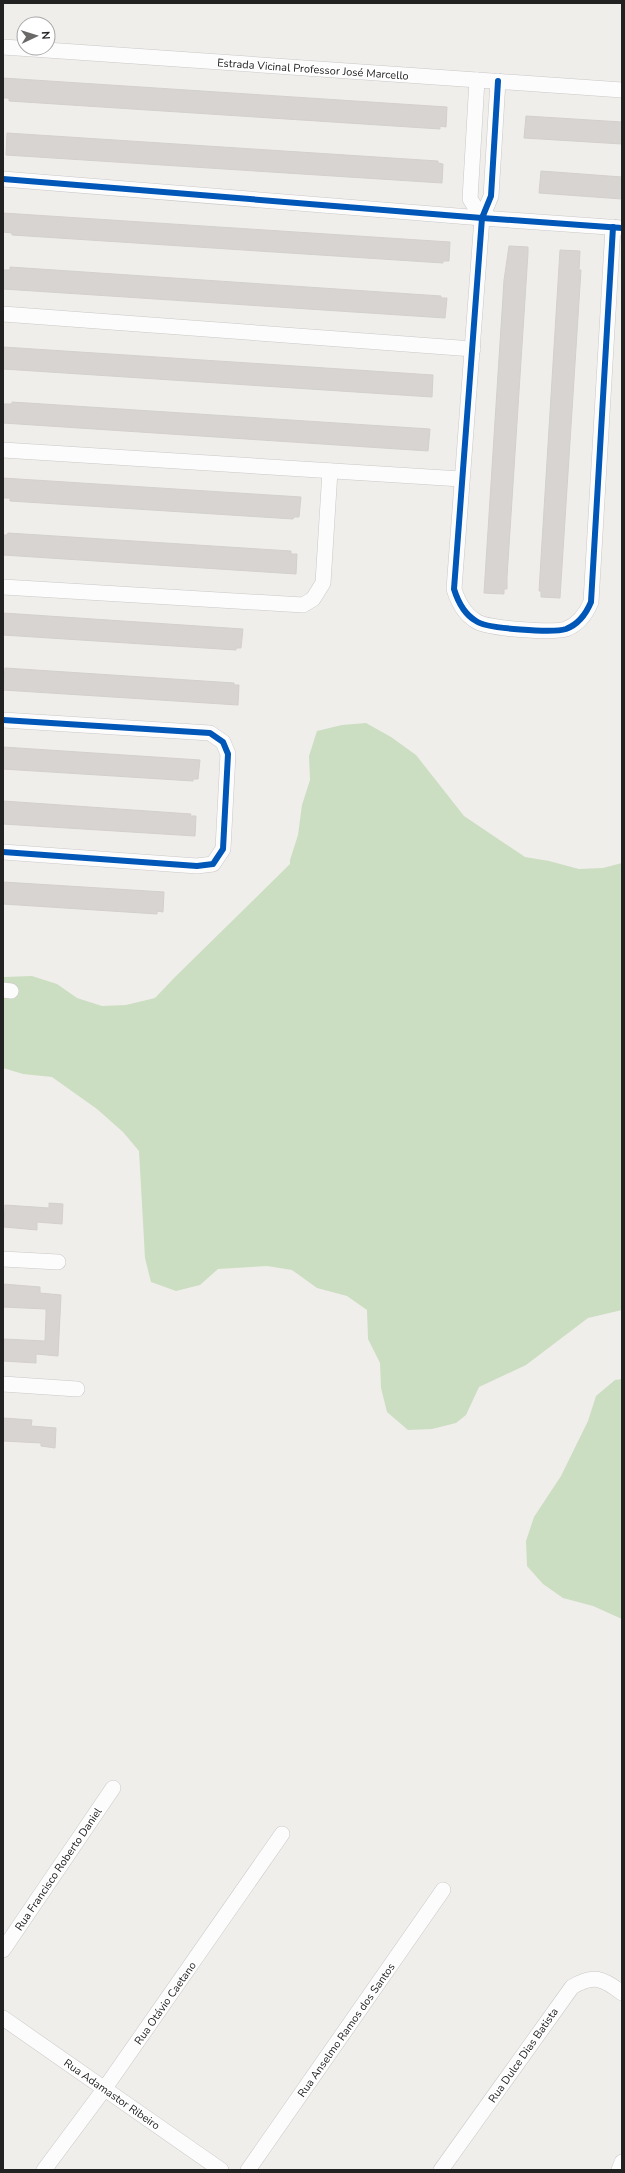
<svg xmlns="http://www.w3.org/2000/svg" width="625" height="2173" viewBox="0 0 625 2173" font-family="'Nunito Sans',sans-serif">
<style>
.forest{fill:#cbdec1}
.building{fill:#d7d4d2;stroke:#d3d0cc}
.lines{fill:none;stroke-linecap:round;stroke-linejoin:round}
.minor-casing{stroke:#c9c8c7;stroke-width:16}
.minor{stroke:#fdfcfc;stroke-width:15}
.cycleway-casing{stroke:#fff;stroke-width:8}
.cycleway{stroke:#0057b8;stroke-width:6}
.labels{text-anchor:middle;stroke-width:3;stroke-linejoin:round;paint-order:stroke}
.street-label{font-size:11px;fill:#222;stroke:#fff}
</style>
<rect width="100%" height="100%" fill="#f0eeeb"/>
<!-- forest -->
<g class="forest">
<polygon points="366,723 391,737 416,755 464,816 525,857 549,861 579,869 603,868 622,863 622,1310 588,1318 526,1365 479,1387 466,1415 456,1423 432,1429 408,1430 387,1412 381,1388 380,1363 368,1339 367,1310 347,1296 317,1288 292,1270 267,1266 218,1269 200,1285 176,1291 151,1282 145,1258 139,1151 123,1132 97,1109 52,1077 23,1074 3,1068 3,977 32,976 57,984 77,998 102,1006 126,1005 155,998 174,978 290,864 290,860 298,835 302,805 310,780 309,756 317,731 342,725"/>
<polygon points="622,1379 622,1619 593,1606 563,1598 543,1584 527,1566 526,1541 534,1517 561,1476 588,1421 596,1396 615,1380"/>
</g>
<!-- building -->
<g class="building">
<polygon points="3,78 447,107 446,127 440,126 440,129 9,101 9,98 3,98"/>
<polygon points="526,116 622,122 622,144 524,138"/>
<polygon points="7,133 438,161 438,163 443,164 442,183 6,155"/>
<polygon points="541,171 622,177 622,199 539,193"/>
<polygon points="3,213 450,242 449,261 443,261 443,263 12,235 12,233 3,232"/>
<polygon points="509,246 528,247 528,253 507,577 507,589 504,589 504,594 484,593 504,280"/>
<polygon points="560,250 580,251 579,270 581,270 560,598 541,597 541,591 539,591"/>
<polygon points="10,267 441,296 441,298 447,298 445,318 3,289 3,270 10,270"/>
<polygon points="3,347 433,375 432,397 3,369"/>
<polygon points="12,402 430,429 428,451 3,423 3,404 12,404"/>
<polygon points="3,478 301,497 299,517 294,517 293,519 10,501 10,498 3,498"/>
<polygon points="8,533 291,551 291,554 297,554 296,574 3,555 3,535 7,535"/>
<polygon points="3,613 243,629 241,648 236,648 236,650 3,635"/>
<polygon points="5,668 234,683 234,685 239,685 238,705 3,690"/>
<polygon points="3,747 200,760 198,779 193,779 193,781 3,769"/>
<polygon points="3,801 191,814 190,816 196,816 195,836 3,824"/>
<polygon points="3,882 164,892 163,912 157,911 157,914 3,904"/>
<polygon points="49,1203 63,1204 62,1224 37,1222 37,1230 4,1227 5,1205 49,1208"/>
<polygon points="3,1284 40,1287 40,1293 61,1295 58,1356 36,1354 36,1363 3,1361 4,1339 45,1341 46,1316 46,1309 3,1307"/>
<polygon points="3,1418 32,1420 31,1426 56,1428 55,1448 41,1446 41,1443 3,1441"/>
</g>
<g class="lines">
<!-- minor casing -->
<g class="minor-casing">
<g id="minor">
<polyline points="3,47 622,90"/>
<polyline points="477,80 470,199 482,218"/>
<path d="M498 81 491 196 482 218 454 589C458 602 464 614 476 621 486 629 554 633 566 629 579 624 586 614 591 602L613 227"/>
<polyline points="3,179 482,218 622,228"/>
<polyline points="3,314 473,349"/>
<polyline points="3,450 461,479"/>
<polyline points="3,587 303,605 313,599 323,583 330,471"/>
<polyline points="3,720 210,733 223,742 228,754 223,849 213,864 197,866 3,852"/>
<polyline points="3,990 11,991"/>
<polyline points="3,1259 58,1262"/>
<polyline points="3,1384 77,1389"/>
<polyline points="3,1950 113,1788"/>
<polyline points="3,2018 221,2170"/>
<polyline points="44,2170 105,2088 282,1834"/>
<polyline points="248,2170 443,1890"/>
<path d="M441 2170 572 1987C593 1974 603 1978 622 1993"/>
<polyline points="619,2170 622,2162"/>
</g>
</g>
<!-- minor -->
<use href="#minor" class="minor"/>
<!-- cycleway casing -->
<g class="cycleway-casing">
<g id="cycleway">
<path d="M498 81 491 196 482 218 454 589C458 602 464 614 476 621 486 629 554 633 566 629 579 624 586 614 591 602L613 227"/>
<polyline points="3,179 482,218 622,228"/>
<polyline points="3,720 210,733 223,742 228,754 223,849 213,864 197,866 3,852"/>
</g>
</g>
<!-- cycleway -->
<use href="#cycleway" class="cycleway"/>
</g>
<g class="labels">
<!-- street labels -->
<g class="street-label">
<text transform="translate(313 69) rotate(4)" y="4">Estrada Vicinal Professor José Marcello</text>
<text transform="translate(58 1869) rotate(-56)" y="4">Rua Francisco Roberto Daniel</text>
<text transform="translate(165 2003) rotate(-55)" y="4">Rua Otávio Caetano</text>
<text transform="translate(346 2030) rotate(-55)" y="4">Rua Anselmo Ramos dos Santos</text>
<text transform="translate(523 2055) rotate(-55)" y="4">Rua Dulce Dias Batista</text>
<text transform="translate(112 2094) rotate(35)" y="4">Rua Adamastor Ribeiro</text>
</g>
</g>
<!-- border -->
<rect width="625" height="2173" fill="none" stroke="#222222" stroke-width="8"/>
<!-- north arrow -->
<g transform="translate(36 36) rotate(86)"><circle r="19" fill="#ffffff" stroke="#a7a7a7"/>
<path d="M0-3L7 15L0 10L-7 15Z" fill="#6a6968"/>
<text y="-6" font-size="11" font-weight="bold" text-anchor="middle" fill="#222222">N</text>
</g>
</svg>
